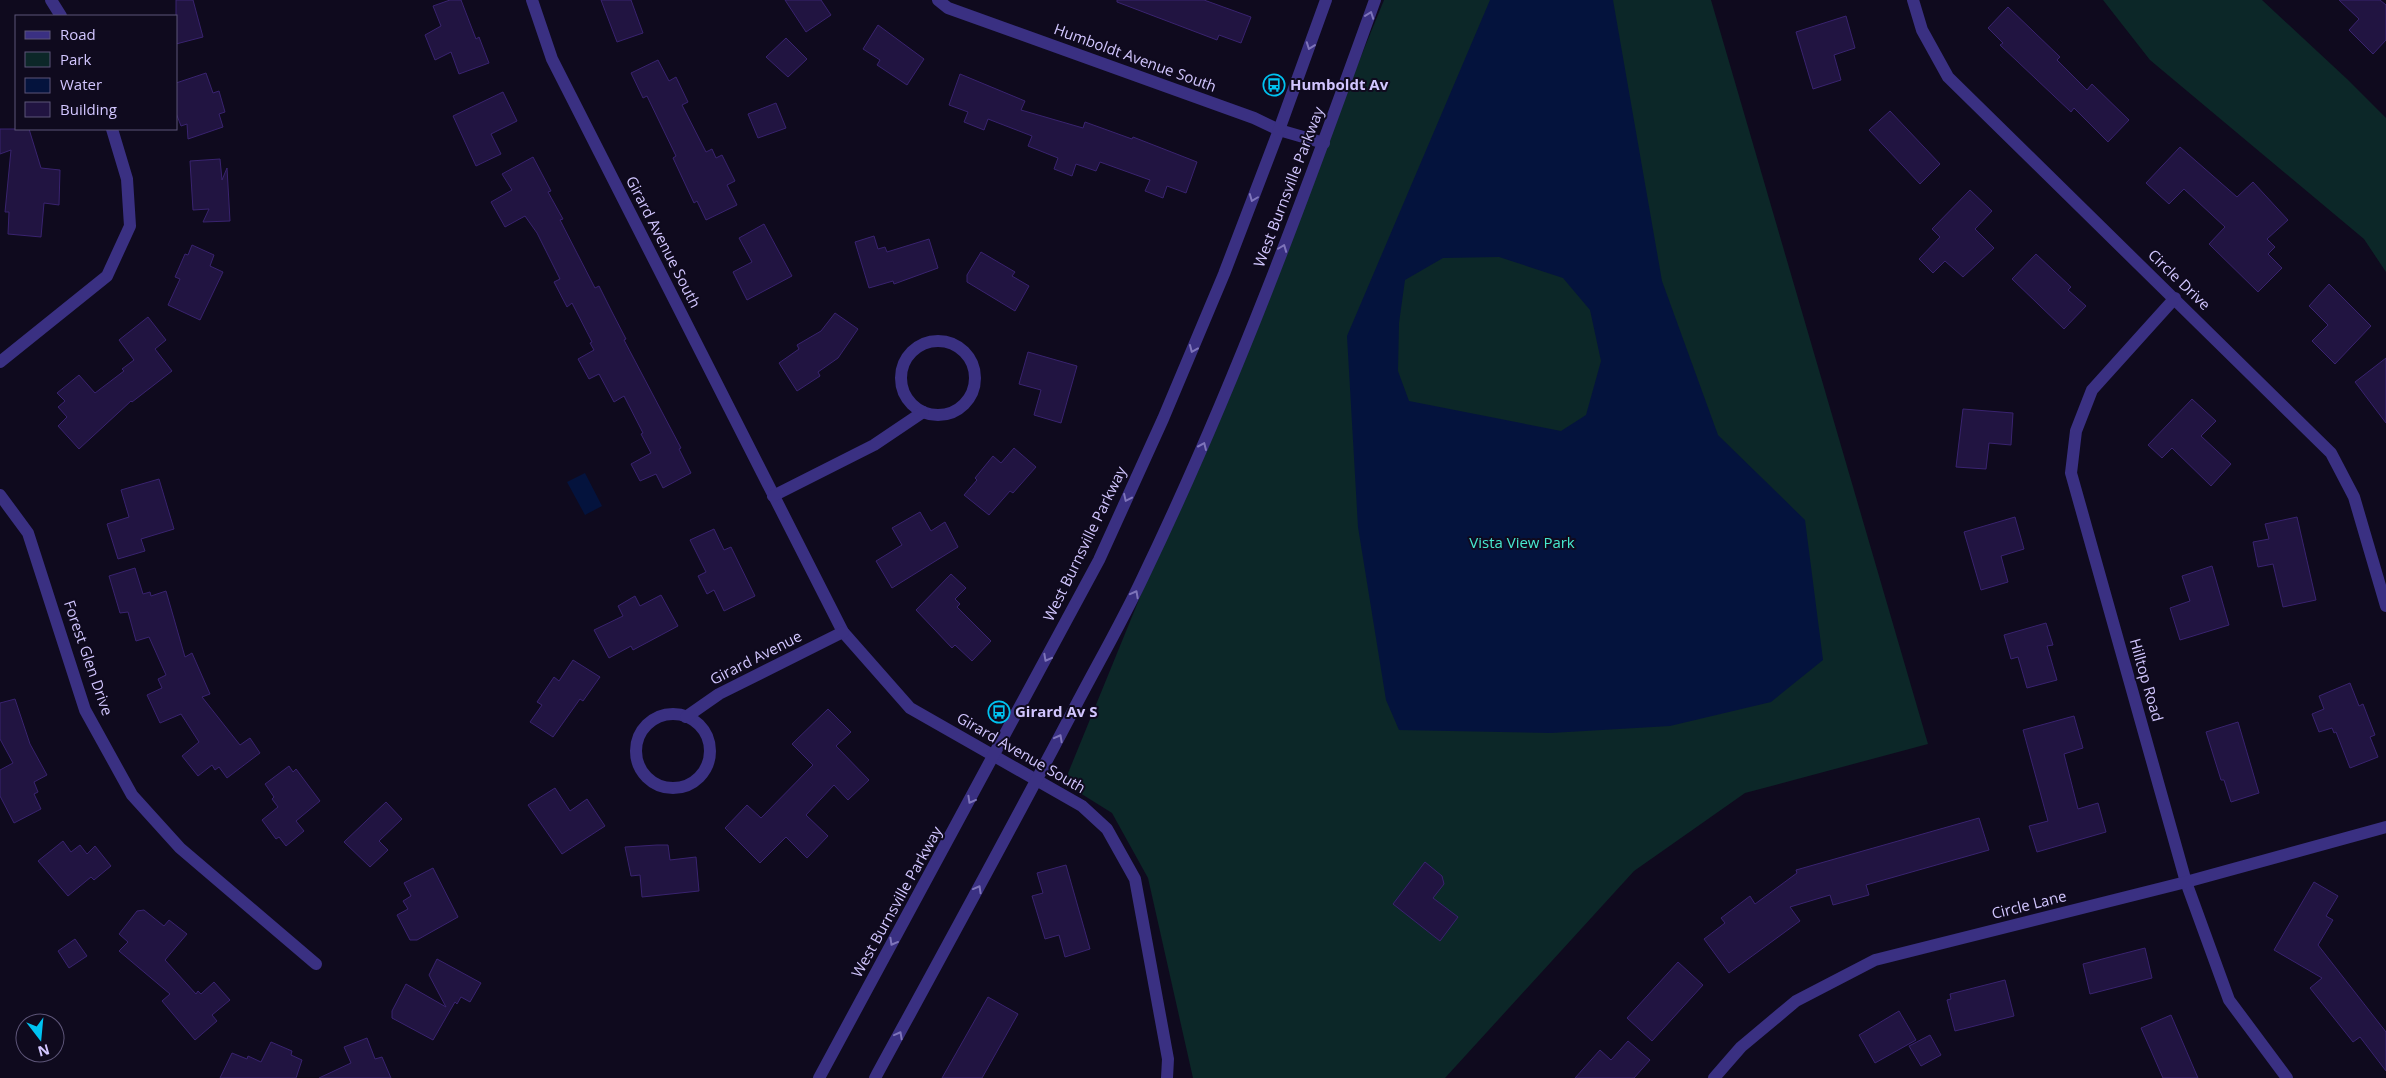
<svg xmlns="http://www.w3.org/2000/svg" width="2386" height="1078" viewBox="0 0 2386 1078" font-family="'Open Sans',sans-serif">
<style>
.green{fill:#0c2728}
.water{fill:#04133d;fill-rule:evenodd}
.building{fill:#211441;stroke:#39236f}
.lines{fill:none;stroke-linecap:round;stroke-linejoin:round}
.minor{stroke:#3a3082;stroke-width:12}
.tertiary{stroke:#3a3082;stroke-width:12}
.oneway{stroke:#7e74ba}
.labels{text-anchor:middle;stroke-width:4;stroke-linejoin:round;paint-order:stroke}
.street-label{font-size:15px;fill:#d2c6ff;stroke:#0f0a1e}
.poi-label{font-size:15px;font-weight:bold;fill:#d2c6ff;stroke:#0f0a1e;text-anchor:start}
.park-label{font-size:15px;fill:#47ead0;stroke:#0f0a1e}
</style>
<rect width="100%" height="100%" fill="#0f0a1e"/>
<!-- green -->
<g class="green">
<polygon points="1384,0 1711,0 1928,744 1745,793 1634,871 1445,1078 1193,1078 1148,878 1112,813 1064,783"/>
<polygon points="2103,0 2262,0 2347,79 2386,118 2386,272 2364,239 2150,60"/>
</g>
<!-- water -->
<g class="water">
<path d="M1490 0H1613L1662 281 1718 435 1805 520 1823 660 1771 702 1670 726 1551 733 1399 730 1386 700 1358 527 1347 336ZM1499 257 1563 278 1590 310 1601 361 1586 415 1561 431 1409 401 1398 371 1399 323 1405 280 1443 258Z"/>
<polygon points="585,473 602,506 585,515 567,482"/>
</g>
<!-- building -->
<g class="building">
<polygon points="176,0 193,0 203,37 176,44"/>
<polygon points="450,0 461,0 476,39 479,37 489,63 459,74 451,52 435,60 425,35 441,26 433,6"/>
<polygon points="601,0 631,0 643,33 617,42"/>
<polygon points="785,0 821,0 831,15 806,32"/>
<polygon points="1117,0 1204,0 1251,17 1241,43 1219,35 1217,40 1117,2"/>
<polygon points="2339,0 2380,0 2386,5 2386,40 2373,54 2349,30 2359,19"/>
<polygon points="2008,7 2060,57 2057,60 2087,90 2092,84 2129,120 2108,142 2074,108 2071,112 2000,45 2003,43 1988,28"/>
<polygon points="1846,16 1855,48 1834,55 1841,80 1813,89 1796,32"/>
<polygon points="878,25 924,59 907,85 877,65 880,60 863,49"/>
<polygon points="786,38 807,59 788,77 766,57"/>
<polygon points="658,60 669,81 676,77 688,102 682,105 706,152 712,149 716,158 722,155 735,181 727,185 737,205 706,220 697,201 694,203 673,158 676,156 647,96 643,98 631,73"/>
<polygon points="206,73 213,93 219,91 225,112 219,114 223,127 188,139 187,124 181,126 176,113 176,83"/>
<polygon points="960,74 1025,101 1021,110 1083,128 1085,122 1132,139 1133,137 1197,162 1186,193 1167,186 1163,198 1145,191 1150,180 1100,162 1096,171 1076,164 1072,176 1054,169 1058,158 1028,146 1032,136 988,119 984,130 964,122 968,112 949,105"/>
<polygon points="503,92 517,121 491,134 501,154 476,166 453,116"/>
<polygon points="776,103 786,128 758,138 748,114"/>
<polygon points="1890,111 1940,164 1920,184 1869,130"/>
<polygon points="0,129 29,129 41,168 60,170 59,205 44,203 41,237 8,234 9,212 5,212 11,150 0,154"/>
<polygon points="2180,147 2237,197 2253,182 2288,220 2267,239 2275,247 2268,254 2282,268 2258,292 2209,244 2225,227 2184,189 2169,204 2146,183"/>
<polygon points="533,157 551,191 548,192 563,219 560,220 595,288 599,286 611,310 626,339 624,340 681,448 679,449 691,473 663,488 656,474 640,481 631,464 651,453 641,434 643,433 624,396 614,402 599,374 589,379 578,359 594,350 590,343 592,342 572,303 567,307 554,282 560,279 537,233 525,216 505,227 491,202 512,190 502,174"/>
<polygon points="220,159 222,180 227,168 230,221 203,222 209,209 193,210 190,161"/>
<polygon points="1970,190 1992,211 1975,229 1994,248 1963,277 1945,261 1933,273 1919,259 1940,237 1932,229"/>
<polygon points="764,224 792,276 747,300 733,272 752,262 739,238"/>
<polygon points="874,236 878,249 885,247 887,252 929,239 938,268 894,284 893,281 869,288 855,242"/>
<polygon points="192,245 214,255 210,266 223,272 200,320 168,305 180,279 175,277 185,254 188,255"/>
<polygon points="981,252 1015,272 1012,276 1029,286 1015,311 967,282 967,275"/>
<polygon points="2036,254 2071,287 2068,290 2086,306 2064,329 2012,279"/>
<polygon points="2329,284 2371,326 2335,364 2312,341 2328,325 2309,306"/>
<polygon points="835,313 858,329 838,358 818,372 820,376 797,391 779,363 799,349 797,345 821,331"/>
<polygon points="148,317 166,340 155,349 172,371 132,402 131,401 79,449 58,426 67,417 58,407 65,401 57,393 79,375 95,393 124,371 122,369 134,360 119,340"/>
<polygon points="1028,352 1077,366 1061,423 1034,415 1041,390 1019,384"/>
<polygon points="2386,358 2386,423 2355,382"/>
<polygon points="2192,399 2216,421 2201,436 2231,464 2211,486 2172,448 2162,458 2148,445"/>
<polygon points="1963,409 2013,413 2011,445 1989,443 1986,469 1956,467"/>
<polygon points="1014,448 1036,467 1013,493 1010,491 989,515 964,495 977,480 975,478 993,456 1001,463"/>
<polygon points="159,479 174,529 141,539 145,551 118,559 107,524 129,517 121,490"/>
<polygon points="920,512 931,531 945,522 958,547 892,588 876,561 902,545 892,528"/>
<polygon points="2015,517 2024,549 2001,556 2008,582 1981,590 1964,532"/>
<polygon points="2297,517 2316,600 2283,607 2273,564 2258,567 2253,542 2269,539 2265,524"/>
<polygon points="714,529 724,550 731,547 755,596 724,611 714,590 707,594 698,576 706,572 690,540"/>
<polygon points="2212,566 2229,625 2180,640 2170,608 2190,601 2182,576"/>
<polygon points="135,568 143,594 150,592 151,596 166,591 185,657 192,653 210,694 202,697 240,745 250,738 260,753 227,778 219,767 215,770 212,765 198,776 182,756 199,742 181,714 160,723 147,695 162,688 158,679 166,675 149,637 136,641 128,612 120,613 109,576"/>
<polygon points="951,574 966,588 955,599 960,604 957,607 991,641 972,661 955,645 952,648 916,610"/>
<polygon points="661,595 678,626 633,650 631,646 609,658 594,630 623,616 618,606 635,596 640,606"/>
<polygon points="2046,623 2053,645 2047,646 2057,680 2027,688 2018,657 2011,659 2004,635"/>
<polygon points="573,660 600,677 583,701 580,699 553,737 530,722 542,705 537,702 554,677 559,681"/>
<polygon points="2350,683 2359,706 2363,704 2375,735 2370,737 2378,757 2350,768 2336,732 2334,733 2332,728 2319,732 2312,714 2324,709 2319,696"/>
<polygon points="15,699 30,744 47,775 34,782 38,792 34,794 41,809 14,823 0,796 0,770 13,763 0,739 0,703"/>
<polygon points="828,709 851,732 836,746 869,780 848,800 834,785 806,815 828,836 807,858 786,837 760,863 725,828 747,805 761,818 813,765 792,744"/>
<polygon points="2074,716 2083,748 2064,754 2078,809 2098,803 2106,832 2037,852 2029,826 2048,821 2023,730"/>
<polygon points="2238,722 2259,793 2231,802 2224,780 2221,780 2206,732"/>
<polygon points="289,766 293,772 296,769 320,801 296,821 304,831 286,846 279,837 276,839 262,820 278,807 272,799 274,797 265,784"/>
<polygon points="555,788 570,811 587,799 605,826 562,854 528,805"/>
<polygon points="386,802 402,819 379,841 388,850 370,867 344,842"/>
<polygon points="1979,818 1989,850 1866,885 1869,895 1833,905 1830,895 1790,907 1800,921 1729,973 1704,939 1725,923 1721,918 1750,896 1755,904 1797,873 1796,870"/>
<polygon points="63,841 71,852 80,845 87,854 95,846 111,866 94,880 91,877 68,896 38,861"/>
<polygon points="657,845 668,845 670,860 696,857 699,891 642,897 640,875 631,876 625,847"/>
<polygon points="1425,862 1442,876 1444,884 1433,898 1458,917 1440,941 1393,904"/>
<polygon points="1066,865 1090,949 1065,957 1059,935 1045,939 1032,896 1043,893 1037,873"/>
<polygon points="433,868 458,917 417,940 410,940 397,915 408,909 403,901 411,896 404,883"/>
<polygon points="2314,882 2338,896 2326,916 2333,920 2318,945 2386,1032 2386,1071 2360,1037 2353,1042 2310,988 2322,978 2274,950"/>
<polygon points="144,910 164,926 169,920 187,934 165,960 196,994 198,991 201,994 214,982 230,1000 212,1015 217,1021 195,1040 162,1001 170,994 119,951 128,942 119,934 137,911"/>
<polygon points="75,939 87,956 69,968 58,951"/>
<polygon points="2145,948 2152,978 2090,994 2083,964"/>
<polygon points="437,959 481,983 470,1002 461,997 457,1004 455,1002 433,1040 392,1018 392,1011 406,984 446,1007 429,975"/>
<polygon points="1678,962 1703,985 1652,1041 1627,1018"/>
<polygon points="2005,980 2014,1016 1955,1031 1947,1000 1951,999 1950,994"/>
<polygon points="988,997 1018,1014 982,1078 942,1078"/>
<polygon points="1899,1011 1916,1040 1875,1063 1859,1035"/>
<polygon points="2171,1015 2198,1078 2163,1078 2141,1028"/>
<polygon points="1930,1035 1941,1055 1921,1066 1909,1046"/>
<polygon points="367,1038 375,1059 382,1057 391,1078 319,1078 351,1063 344,1047"/>
<polygon points="1628,1041 1650,1060 1634,1078 1575,1078 1600,1050 1611,1060"/>
<polygon points="271,1042 292,1051 291,1055 302,1060 296,1078 220,1078 232,1053 247,1059 248,1056 261,1062"/>
</g>
<g class="lines">
<!-- minor -->
<g class="minor">
<polyline points="51,0 61,16"/>
<polyline points="532,0 552,59 843,632 910,708 1082,806 1107,829 1135,879 1168,1059 1167,1078"/>
<polyline points="938,0 948,8 1254,118 1279,130 1324,143"/>
<polyline points="1913,0 1922,30 1948,77 2331,453 2354,497 2386,606"/>
<polyline points="2175,298 2092,390 2076,431 2071,473 2186,882 2229,1000 2287,1078"/>
<circle cx="938" cy="378" r="37"/>
<polyline points="0,362 107,276 130,226 127,179 112,129"/>
<polyline points="0,495 28,533 85,710 132,795 180,848 316,964"/>
<polyline points="773,496 874,445 923,412"/>
<circle cx="673" cy="751" r="37"/>
<polyline points="686,717 719,694 843,632"/>
<polyline points="1714,1078 1741,1047 1796,1001 1875,960 2186,882 2386,827"/>
</g>
<!-- tertiary -->
<g class="tertiary">
<polyline points="819,1078 1099,560 1163,419 1224,274 1279,130 1326,0"/>
<path d="M875 1078C942 955 1009 833 1074 709 1097 665 1122 622 1143 577 1233 390 1305 195 1375 0"/>
</g>
</g>
<!-- one-way arrows -->
<defs><path id="oneway-chevron" d="M-2-3.5L2.5 0L-2 3.5" fill="none" stroke-width="1.6" stroke-linecap="round" stroke-linejoin="round" transform="scale(1.25)"/></defs>
<g class="oneway">
<use href="#oneway-chevron" transform="translate(1370 15) rotate(-70)"/>
<use href="#oneway-chevron" transform="translate(1310 46) rotate(110)"/>
<use href="#oneway-chevron" transform="translate(1253 198) rotate(111)"/>
<use href="#oneway-chevron" transform="translate(1283 248) rotate(-69)"/>
<use href="#oneway-chevron" transform="translate(1193 349) rotate(113)"/>
<use href="#oneway-chevron" transform="translate(1203 446) rotate(-66)"/>
<use href="#oneway-chevron" transform="translate(1127 498) rotate(115)"/>
<use href="#oneway-chevron" transform="translate(1135 594) rotate(-62)"/>
<use href="#oneway-chevron" transform="translate(1047 658) rotate(118)"/>
<use href="#oneway-chevron" transform="translate(1059 738) rotate(-62)"/>
<use href="#oneway-chevron" transform="translate(971 800) rotate(119)"/>
<use href="#oneway-chevron" transform="translate(978 889) rotate(-61)"/>
<use href="#oneway-chevron" transform="translate(893 942) rotate(119)"/>
<use href="#oneway-chevron" transform="translate(899 1035) rotate(-62)"/>
</g>
<!-- icons -->
<defs>
<g id="bus-ring" transform="scale(1.125)"><circle r="9.5" fill="#0f0a1e" stroke="#00c3f1" stroke-width="1.5"/><path d="M-5-6H5V4H4V6H2V4H-2V6H-4V4H-5ZM-3.5-4V0h7V-4ZM-3.5 1.2v1.5H-2V1.2ZM2 1.2v1.5H3.5V1.2Z" fill="#00c3f1"/></g>
</defs>
<g fill-rule="evenodd">
<use href="#bus-ring" x="1274" y="85"/>
<use href="#bus-ring" x="999" y="712"/>
</g>
<g class="labels">
<!-- street labels -->
<g class="street-label">
<text transform="translate(1135 58) rotate(20)" y="5">Humboldt Avenue South</text>
<text transform="translate(1289 187) rotate(-69)" y="5">West Burnsville Parkway</text>
<text transform="translate(663 242) rotate(63)" y="5">Girard Avenue South</text>
<text transform="translate(2179 280) rotate(44)" y="5">Circle Drive</text>
<text transform="translate(1085 544) rotate(-64)" y="5">West Burnsville Parkway</text>
<text transform="translate(88 658) rotate(71)" y="5">Forest Glen Drive</text>
<text transform="translate(756 658) rotate(-27)" y="5">Girard Avenue</text>
<text transform="translate(2146 680) rotate(74)" y="5">Hilltop Road</text>
<text transform="translate(1021 753) rotate(30)" y="5">Girard Avenue South</text>
<text transform="translate(897 902) rotate(-61)" y="5">West Burnsville Parkway</text>
<text transform="translate(2029 905) rotate(-14)" y="5">Circle Lane</text>
</g>
<!-- poi labels -->
<g class="poi-label">
<text x="1290" y="90">Humboldt Av</text>
<text x="1015" y="717">Girard Av S</text>
</g>
<!-- park labels -->
<g class="park-label">
<text x="1522" y="548">Vista View Park</text>
</g>
</g>
<!-- legend -->
<rect x="15" y="15" width="162" height="115" fill="#0f0a1e" stroke="#5d5578"/>
<rect x="25" y="31" width="25" height="8" fill="#3a3082" stroke="#5d5578"/>
<text x="60" y="40" font-size="15" fill="#d2c6ff">Road</text>
<rect x="25" y="52" width="25" height="15" fill="#0c2728" stroke="#5d5578"/>
<text x="60" y="65" font-size="15" fill="#d2c6ff">Park</text>
<rect x="25" y="78" width="25" height="15" fill="#04133d" stroke="#5d5578"/>
<text x="60" y="90" font-size="15" fill="#d2c6ff">Water</text>
<rect x="25" y="102" width="25" height="15" fill="#211441" stroke="#5d5578"/>
<text x="60" y="115" font-size="15" fill="#d2c6ff">Building</text>
<!-- north arrow -->
<g transform="translate(40 1038) rotate(164)"><circle r="24" fill="#0f0a1e" stroke="#5d5578"/>
<path d="M0-4L9 19L0 12L-9 19Z" fill="#00c3f1"/>
<text y="-8" font-size="14" font-weight="bold" text-anchor="middle" fill="#d2c6ff">N</text>
</g>
</svg>
